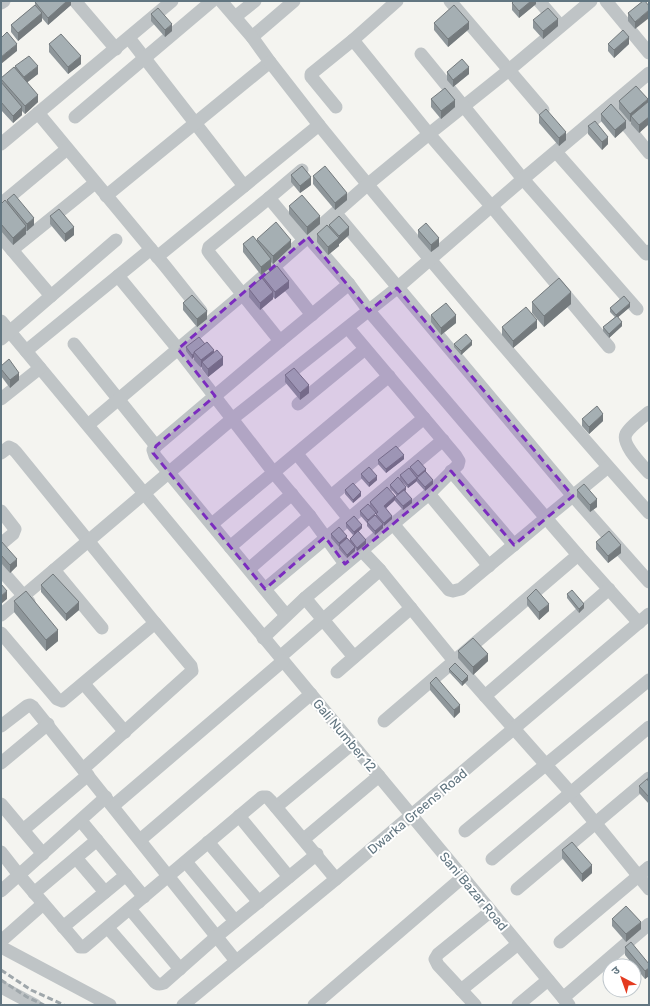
<svg xmlns="http://www.w3.org/2000/svg" width="650" height="1006" viewBox="0 0 650 1006" font-family="Rubik,'Noto Sans Devanagari',sans-serif">
<style>
.lines{fill:none;stroke-linecap:round;stroke-linejoin:round}
.minor{stroke:#bfc4c6;stroke-width:13}
.rail{stroke:#9fa7ab;stroke-width:3;stroke-dasharray:6 3;stroke-linecap:butt}
.wall{fill:#8e969a}
.shaded-wall{fill:#747a7d}
.building{fill:#a5afb3;stroke:#747a7d}
.marked{fill:#7b2cbf;fill-opacity:0.2;stroke:#7b2cbf;stroke-width:3;stroke-dasharray:8 5;stroke-linejoin:round}
.labels{text-anchor:middle;stroke-width:4;stroke-linejoin:round;paint-order:stroke}
.street-label{font-size:13px;fill:#627681;stroke:#fff}
</style>
<rect width="100%" height="100%" fill="#f4f4f0"/>
<g class="lines">
<!-- minor -->
<g class="minor">
<polyline points="75,1 116,49"/>
<polyline points="450,1 543,110"/>
<polyline points="539,1 558,23"/>
<polyline points="591,1 509,70 429,134 492,207 609,347"/>
<polyline points="606,1 649,53"/>
<polyline points="1,3 4,1"/>
<polyline points="235,17 255,1"/>
<polyline points="252,37 294,1"/>
<polyline points="129,38 244,186"/>
<polyline points="421,54 523,179 637,309"/>
<polyline points="336,107 313,79 311,77 311,74 353,40"/>
<polyline points="615,111 649,153"/>
<polyline points="38,113 165,266 201,311"/>
<polyline points="75,117 212,1"/>
<path d="M319 125C426 257 537 386 649 513"/>
<polyline points="1,144 172,1"/>
<polyline points="556,152 646,254 649,251"/>
<polyline points="106,196 270,62 252,37 221,1"/>
<polyline points="269,198 302,170"/>
<polyline points="1,204 67,149"/>
<polyline points="338,216 573,496 649,582"/>
<polyline points="1,237 51,296"/>
<polyline points="308,237 349,284"/>
<polyline points="12,250 95,183"/>
<polyline points="157,257 319,125 270,62"/>
<polyline points="278,272 312,315"/>
<polyline points="118,276 178,349 274,473 310,516 345,564"/>
<polyline points="1,321 569,1005"/>
<polyline points="1,339 116,240"/>
<polyline points="280,341 210,254 208,251 209,247 269,198 304,240"/>
<polyline points="74,344 156,446"/>
<polyline points="26,351 151,249"/>
<polyline points="1,399 40,368"/>
<polyline points="298,404 365,349"/>
<path d="M649 412C643 417 629 427 626 434 621 444 642 465 649 473"/>
<polyline points="88,425 242,295 367,185 429,134 353,40 397,1"/>
<polyline points="1,453 9,447 13,449 16,452 155,623 62,701 57,699 1,633"/>
<polyline points="297,454 349,519"/>
<polyline points="451,471 514,545"/>
<polyline points="429,494 489,566"/>
<polyline points="331,496 424,418"/>
<polyline points="1,511 15,529 13,534 1,544"/>
<polyline points="212,524 389,376"/>
<polyline points="230,547 292,494"/>
<polyline points="362,551 380,570 454,661 571,793 649,889"/>
<polyline points="578,555 639,623"/>
<polyline points="249,569 310,516"/>
<polyline points="1,570 29,602"/>
<polyline points="54,570 102,628"/>
<polyline points="265,589 443,440"/>
<polyline points="305,598 354,657"/>
<polyline points="1,615 232,419 397,288 523,179 649,73"/>
<polyline points="286,615 155,456 153,450 156,446 280,341 349,284 369,311 546,518 461,589 453,591 449,590 393,524"/>
<polyline points="263,638 305,598 429,494 458,465 459,461 456,456 348,328"/>
<polyline points="280,657 380,570"/>
<polyline points="337,672 411,608"/>
<polyline points="84,684 125,732"/>
<polyline points="485,696 609,589"/>
<polyline points="384,721 578,555 546,518 608,467"/>
<polyline points="1,726 27,706 30,705 33,707 236,961"/>
<polyline points="1,763 48,724"/>
<polyline points="83,769 192,671 191,666 155,623"/>
<polyline points="1,804 43,854"/>
<polyline points="113,806 283,661"/>
<polyline points="276,807 352,744"/>
<polyline points="239,816 289,877"/>
<polyline points="81,821 144,897"/>
<polyline points="23,830 88,775"/>
<polyline points="465,831 649,680"/>
<polyline points="304,839 379,776"/>
<polyline points="140,840 311,694"/>
<polyline points="208,842 259,902"/>
<polyline points="1,852 19,875 77,943 80,947 84,947 262,797 267,797 270,800 336,879"/>
<polyline points="76,858 105,892"/>
<polyline points="492,859 649,727"/>
<polyline points="186,862 235,921"/>
<polyline points="517,889 649,778"/>
<polyline points="1,891 106,797"/>
<polyline points="34,893 97,840"/>
<polyline points="130,909 180,969"/>
<polyline points="63,927 126,875"/>
<path d="M108 928 153 980C156 984 159 985 164 983L216 937 317 854"/>
<polyline points="1,941 43,904"/>
<polyline points="560,942 649,867"/>
<polyline points="1,947 110,1005"/>
<polyline points="1,987 35,1005"/>
<polyline points="461,990 518,944"/>
<polyline points="563,998 649,924"/>
<polyline points="183,1005 336,879 649,614"/>
<polyline points="314,1005 463,877"/>
<polyline points="475,1005 438,965 435,959 438,954 491,911"/>
<polyline points="518,1005 548,980"/>
</g>
<!-- rail -->
<g class="rail">
<polyline points="1,970 31,990 64,1005"/>
<polyline points="1,980 27,997 44,1005"/>
</g>
</g>
<!-- wall -->
<g class="wall">
<polygon points="71,1 71,5 48,25 42,18 42,21 18,41 11,32 11,25 35,5 35,2"/>
<polygon points="536,1 536,4 519,18 512,10 512,3"/>
<polygon points="643,1 635,29 628,21 628,13"/>
<polygon points="151,14 172,31 165,37 151,21"/>
<polygon points="533,20 558,26 543,39 533,28"/>
<polygon points="434,23 469,29 448,47 434,30"/>
<polygon points="49,44 81,64 68,74 49,52"/>
<polygon points="608,44 629,44 614,58 608,51"/>
<polygon points="15,66 38,74 27,82 38,102 25,114 22,111 22,115 13,123 1,110 1,78 15,69"/>
<polygon points="447,72 469,74 453,87 447,80"/>
<polygon points="431,99 455,107 441,119 431,107"/>
<polygon points="619,101 648,102 649,101 649,124 639,133 631,124 631,121 630,122 619,109"/>
<polygon points="601,114 626,128 615,138 601,121"/>
<polygon points="539,115 566,140 559,146 539,123"/>
<polygon points="588,126 608,144 602,150 588,134"/>
<polygon points="291,175 311,185 300,193 291,182"/>
<polygon points="313,176 347,200 335,210 313,184"/>
<polygon points="7,200 34,225 27,231 26,231 26,234 13,245 1,231 1,204 7,203"/>
<polygon points="289,206 320,224 307,235 289,214"/>
<polygon points="50,216 74,235 65,242 50,224"/>
<polygon points="329,225 349,235 339,244 339,246 328,255 317,242 317,234 329,227"/>
<polygon points="418,230 439,246 431,252 418,237"/>
<polygon points="257,239 291,247 273,264 271,262 271,267 261,275 243,252 243,244 257,241"/>
<polygon points="263,277 289,288 275,299 273,297 273,299 260,310 249,297 249,289 263,280"/>
<polygon points="532,302 571,304 544,327 532,313"/>
<polygon points="183,303 207,319 197,327 183,310"/>
<polygon points="630,307 618,317 622,326 609,338 603,331 603,327 615,317 610,312 610,308"/>
<polygon points="431,315 456,323 441,335 431,322"/>
<polygon points="502,327 537,328 513,348 502,335"/>
<polygon points="205,344 214,353 223,365 208,377 202,369 202,366 201,368 194,360 194,357 192,359 186,351 186,347"/>
<polygon points="454,344 472,345 461,355 454,347"/>
<polygon points="1,366 19,380 10,388 1,376"/>
<polygon points="285,375 309,393 300,400 285,382"/>
<polygon points="582,419 603,421 589,434 582,426"/>
<polygon points="404,459 386,473 378,464 378,460"/>
<polygon points="410,467 426,472 433,484 425,491 417,482 417,479 417,481 408,488 400,479 400,475 410,470"/>
<polygon points="361,474 377,480 369,487 361,478"/>
<polygon points="390,485 406,490 405,491 412,503 403,510 395,501 395,497 397,496 390,488"/>
<polygon points="345,490 361,496 353,503 345,494"/>
<polygon points="577,490 597,507 590,512 577,497"/>
<polygon points="395,500 386,508 392,519 384,526 383,525 383,528 375,535 367,526 367,523 360,515 360,511 376,515 376,513 370,506 370,502"/>
<polygon points="346,523 362,528 358,532 366,544 357,551 355,548 355,551 347,558 339,549 339,547 331,538 331,534 347,538 350,541 350,539 353,535 346,527"/>
<polygon points="1,541 17,566 10,573 1,563"/>
<polygon points="596,542 621,553 608,563 596,549"/>
<polygon points="41,585 79,610 66,621 41,592"/>
<polygon points="567,594 584,608 579,613 567,598"/>
<polygon points="527,598 549,611 539,620 527,605"/>
<polygon points="14,601 58,641 46,651 14,612"/>
<polygon points="458,651 488,661 473,675 458,658"/>
<polygon points="449,669 468,680 462,686 449,672"/>
<polygon points="430,683 460,712 454,718 430,690"/>
<polygon points="649,777 649,804 639,793 639,786 647,780 647,778"/>
<polygon points="562,850 592,873 582,882 562,858"/>
<polygon points="612,919 641,929 626,942 612,926"/>
<polygon points="625,947 649,964 649,976 645,979 625,955"/>
</g>
<!-- shaded-wall -->
<g class="shaded-wall">
<polygon points="67,1 71,1 71,5 48,25 48,18"/>
<polygon points="531,1 536,1 536,4 519,18 519,11"/>
<polygon points="649,10 649,18 635,29 635,22"/>
<polygon points="42,13 42,21 18,41 18,33"/>
<polygon points="558,19 558,26 543,39 543,31"/>
<polygon points="469,22 469,29 448,47 448,39"/>
<polygon points="172,24 172,31 165,37 165,30"/>
<polygon points="629,37 629,44 614,58 614,50"/>
<polygon points="17,44 17,51 1,64 1,57"/>
<polygon points="81,56 81,64 68,74 68,67"/>
<polygon points="38,66 38,74 24,85 24,77"/>
<polygon points="469,67 469,74 453,87 453,80"/>
<polygon points="38,95 38,102 25,114 25,106"/>
<polygon points="648,99 648,107 631,116 631,121 630,122 630,114"/>
<polygon points="455,100 455,107 441,119 441,111"/>
<polygon points="22,107 22,115 13,123 13,116"/>
<polygon points="649,117 649,124 639,133 639,125"/>
<polygon points="626,121 626,128 615,138 615,130"/>
<polygon points="566,132 566,140 559,146 559,138"/>
<polygon points="608,137 608,144 602,150 602,142"/>
<polygon points="311,177 311,185 300,193 300,186"/>
<polygon points="347,193 347,200 335,210 335,203"/>
<polygon points="320,216 320,224 307,235 307,227"/>
<polygon points="34,218 34,225 27,231 27,224"/>
<polygon points="26,226 26,234 13,245 13,238"/>
<polygon points="74,227 74,235 65,242 65,234"/>
<polygon points="349,227 349,235 339,244 339,236"/>
<polygon points="339,238 339,246 328,255 328,247"/>
<polygon points="439,238 439,246 431,252 431,245"/>
<polygon points="291,240 291,247 273,264 273,256"/>
<polygon points="271,259 271,267 261,275 261,267"/>
<polygon points="289,281 289,288 275,299 275,292"/>
<polygon points="273,292 273,299 260,310 260,303"/>
<polygon points="571,292 571,304 544,327 544,316"/>
<polygon points="630,303 630,307 616,319 616,315"/>
<polygon points="207,311 207,319 197,327 197,319"/>
<polygon points="456,315 456,323 441,335 441,328"/>
<polygon points="537,320 537,328 513,348 513,341"/>
<polygon points="622,322 622,326 609,338 609,334"/>
<polygon points="472,341 472,345 461,355 461,351"/>
<polygon points="214,350 214,357 202,362 202,366 201,368 201,360"/>
<polygon points="194,354 194,357 192,359 192,355"/>
<polygon points="223,357 223,365 208,377 208,369"/>
<polygon points="19,373 19,380 10,388 10,380"/>
<polygon points="309,385 309,393 300,400 300,393"/>
<polygon points="603,414 603,421 589,434 589,427"/>
<polygon points="404,455 404,459 386,473 386,469"/>
<polygon points="426,469 426,473 418,480 418,476"/>
<polygon points="377,476 377,480 369,487 369,483"/>
<polygon points="417,478 417,481 408,488 408,485"/>
<polygon points="433,480 433,484 425,491 425,487"/>
<polygon points="406,487 406,490 398,498 398,494"/>
<polygon points="361,492 361,496 353,503 353,500"/>
<polygon points="395,496 395,500 384,510 384,506"/>
<polygon points="412,499 412,503 403,510 403,506"/>
<polygon points="597,499 597,507 590,512 590,505"/>
<polygon points="392,516 392,519 384,526 384,523"/>
<polygon points="383,524 383,528 375,535 375,531"/>
<polygon points="362,525 362,528 354,536 354,532"/>
<polygon points="347,536 347,540 339,546 339,543"/>
<polygon points="366,540 366,544 357,551 357,548"/>
<polygon points="621,545 621,553 608,563 608,556"/>
<polygon points="355,547 355,551 347,558 347,555"/>
<polygon points="17,559 17,566 10,573 10,565"/>
<polygon points="7,591 7,599 1,604 1,596"/>
<polygon points="79,602 79,610 66,621 66,614"/>
<polygon points="549,604 549,611 539,620 539,612"/>
<polygon points="584,604 584,608 579,613 579,609"/>
<polygon points="58,630 58,641 46,651 46,640"/>
<polygon points="488,654 488,661 473,675 473,667"/>
<polygon points="468,676 468,680 462,686 462,682"/>
<polygon points="460,705 460,712 454,718 454,710"/>
<polygon points="592,865 592,873 582,882 582,874"/>
<polygon points="641,922 641,929 626,942 626,934"/>
<polygon points="649,968 649,976 645,979 645,971"/>
</g>
<!-- building -->
<g class="building">
<polygon points="36,1 67,1 48,18 35,2"/>
<polygon points="514,1 531,1 519,11 512,3"/>
<polygon points="643,1 645,1 649,6 649,10 635,22 628,13"/>
<polygon points="35,5 42,13 18,33 11,25"/>
<polygon points="454,5 469,22 448,39 434,23"/>
<polygon points="158,8 172,24 165,30 151,14"/>
<polygon points="548,8 558,19 543,31 533,20"/>
<polygon points="623,30 629,37 614,50 608,44"/>
<polygon points="7,32 17,44 1,57 1,38"/>
<polygon points="61,34 81,56 68,67 49,44"/>
<polygon points="29,56 38,66 24,77 15,66"/>
<polygon points="462,59 469,67 453,80 447,72"/>
<polygon points="14,67 38,95 25,106 1,79 1,78"/>
<polygon points="1,82 22,107 13,116 1,102"/>
<polygon points="636,86 648,99 630,114 619,101"/>
<polygon points="445,88 455,100 441,111 431,99"/>
<polygon points="649,101 649,117 639,125 631,116"/>
<polygon points="611,104 626,121 615,130 601,114"/>
<polygon points="546,109 566,132 559,138 539,115"/>
<polygon points="595,121 608,137 602,142 588,126"/>
<polygon points="302,166 311,177 300,186 291,175"/>
<polygon points="325,166 347,193 335,203 313,176"/>
<polygon points="14,194 34,218 27,224 7,200"/>
<polygon points="302,195 320,216 307,227 289,206"/>
<polygon points="5,200 26,226 13,238 1,224 1,204"/>
<polygon points="59,209 74,227 65,234 50,216"/>
<polygon points="339,216 349,227 339,236 329,225"/>
<polygon points="276,222 291,240 273,256 257,239"/>
<polygon points="426,223 439,238 431,245 418,230"/>
<polygon points="327,225 339,238 328,247 317,234"/>
<polygon points="253,236 271,259 261,267 243,244"/>
<polygon points="277,266 289,281 275,292 263,277"/>
<polygon points="262,278 273,292 260,303 249,289"/>
<polygon points="559,278 571,292 544,316 532,302"/>
<polygon points="192,295 207,311 197,319 183,303"/>
<polygon points="624,296 630,303 616,315 610,308"/>
<polygon points="446,303 456,315 441,328 431,315"/>
<polygon points="526,307 537,320 513,341 502,327"/>
<polygon points="617,316 622,322 609,334 603,327"/>
<polygon points="466,334 472,341 461,351 454,344"/>
<polygon points="199,337 205,344 194,352 194,354 192,355 186,347"/>
<polygon points="207,342 214,350 201,360 194,352"/>
<polygon points="217,350 223,357 208,369 202,362"/>
<polygon points="9,359 19,373 10,380 1,369 1,366"/>
<polygon points="294,368 309,385 300,393 285,375"/>
<polygon points="597,406 603,414 589,427 582,419"/>
<polygon points="396,446 404,455 386,469 378,460"/>
<polygon points="418,460 426,469 418,476 410,467"/>
<polygon points="369,467 377,476 369,483 361,474"/>
<polygon points="409,468 417,478 408,485 400,475"/>
<polygon points="425,471 433,480 425,487 417,478"/>
<polygon points="398,477 406,487 398,494 390,485"/>
<polygon points="353,483 361,492 353,500 345,490"/>
<polygon points="584,484 597,499 590,505 577,490"/>
<polygon points="387,487 395,496 384,506 392,516 384,523 376,514 378,512 370,502"/>
<polygon points="404,490 412,499 403,506 395,497"/>
<polygon points="368,504 376,513 368,520 360,511"/>
<polygon points="375,515 383,524 375,531 367,522"/>
<polygon points="354,516 362,525 354,532 346,523"/>
<polygon points="339,527 347,536 339,543 331,534"/>
<polygon points="358,531 366,540 357,548 350,539"/>
<polygon points="609,531 621,545 608,556 596,542"/>
<polygon points="347,538 355,547 347,555 339,545"/>
<polygon points="1,541 17,559 10,565 1,555"/>
<polygon points="53,574 79,602 66,614 41,585"/>
<polygon points="1,584 7,591 1,596"/>
<polygon points="536,589 549,604 539,612 527,598"/>
<polygon points="572,590 584,604 579,609 567,594"/>
<polygon points="26,591 58,630 46,640 14,601"/>
<polygon points="473,638 488,654 473,667 458,651"/>
<polygon points="455,663 468,676 462,682 449,669"/>
<polygon points="436,677 460,705 454,710 430,683"/>
<polygon points="647,779 649,782 649,797 639,786"/>
<polygon points="572,842 592,865 582,874 562,850"/>
<polygon points="626,906 641,922 626,934 612,919"/>
<polygon points="631,942 649,964 649,968 645,971 625,947"/>
</g>
<!-- marked area -->
<path class="marked" d="M308 237 369 311 397 288 573 496 514 545 451 471 429 494 345 564 325 537 265 589 153 453 156 446 215 396 178 349Z"/>
<g class="labels">
<!-- street labels -->
<g class="street-label">
<text transform="translate(345 735) rotate(50)" y="5">Gali Number 12</text>
<text transform="translate(417 811) rotate(-40)" y="5">Dwarka Greens Road</text>
<text transform="translate(474 891) rotate(50)" y="5">Sani Bazar Road</text>
</g>
</g>
<!-- border -->
<rect width="650" height="1006" fill="none" stroke="#627681" stroke-width="4"/>
<!-- north arrow -->
<g transform="translate(622 978) rotate(319)"><circle r="19" fill="#ffffff" stroke="#c0c8cd"/>
<path d="M0-3L7 15L0 10L-7 15Z" fill="#e43b20"/>
<text y="-6" font-size="11" font-weight="bold" text-anchor="middle" fill="#627681">उ</text>
</g>
</svg>
